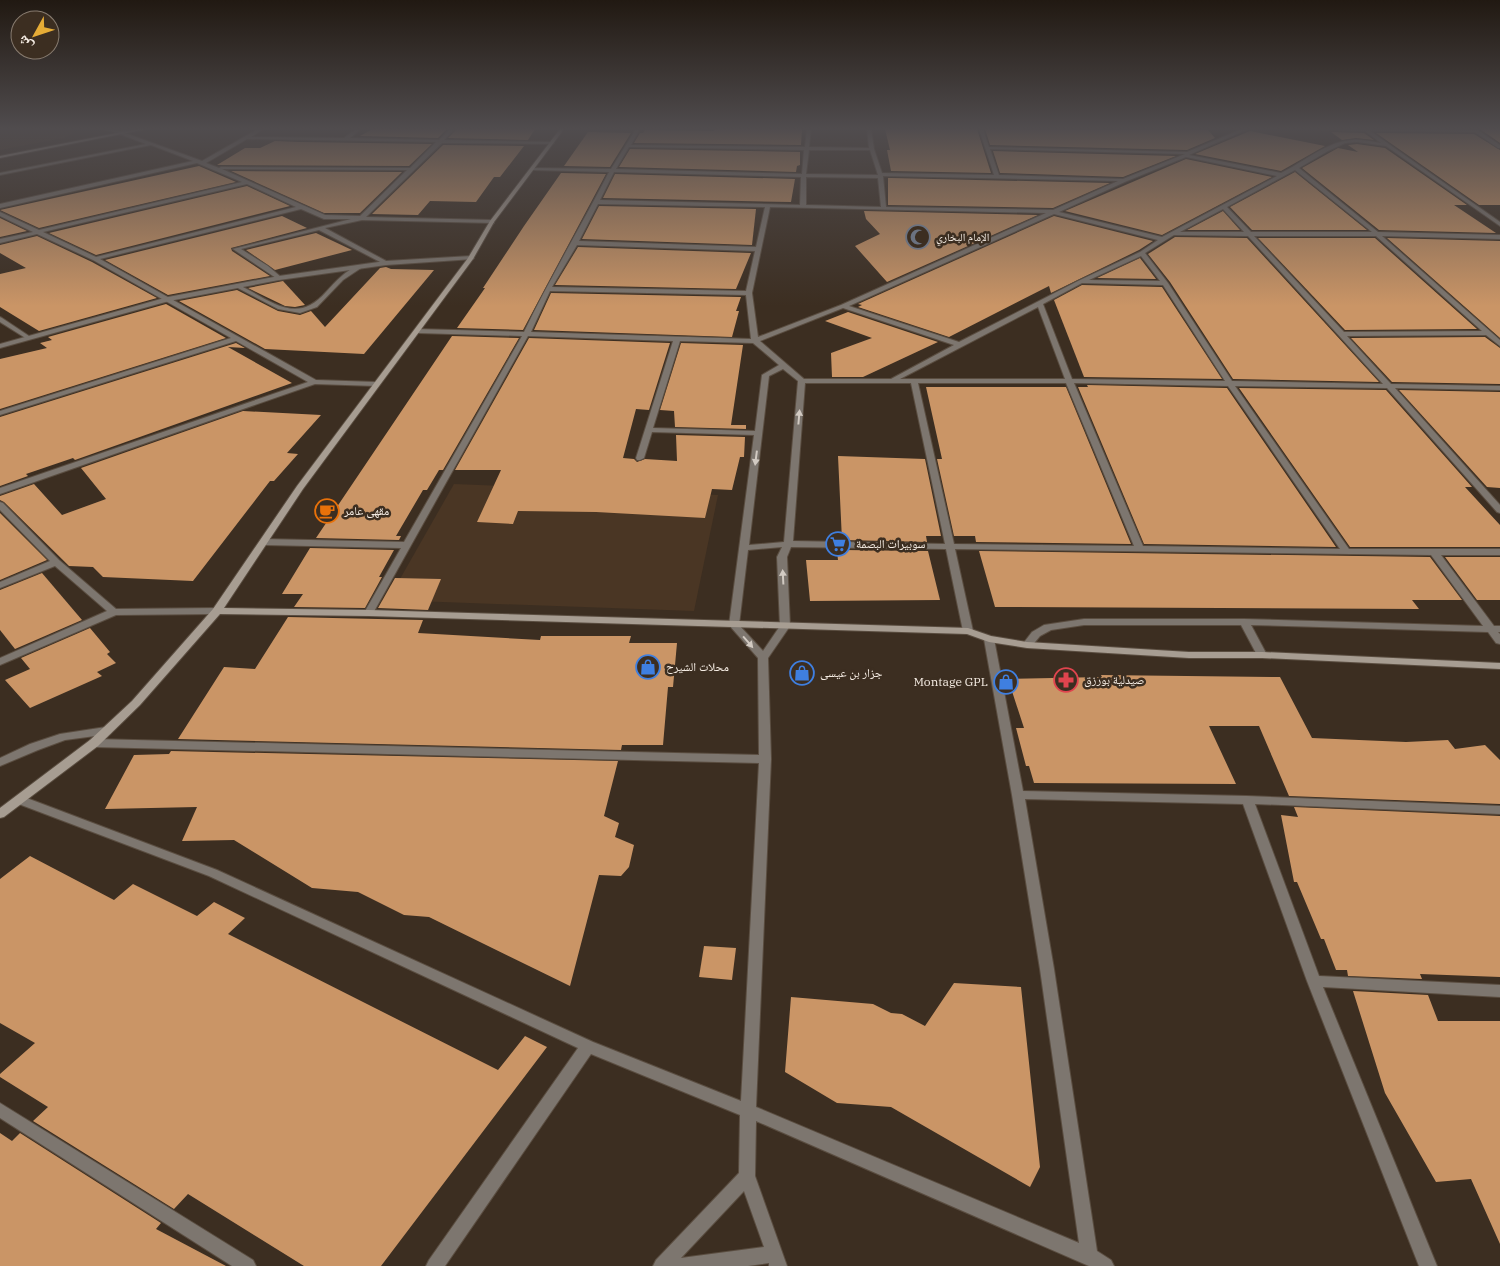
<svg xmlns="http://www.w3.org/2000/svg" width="1500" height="1266" viewBox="0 0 1500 1266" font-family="'IBM Plex Serif','Noto Naskh Arabic',serif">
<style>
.built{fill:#4a3624}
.building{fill:#ca9566}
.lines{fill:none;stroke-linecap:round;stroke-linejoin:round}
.minor-casing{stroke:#5a4d40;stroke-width:2}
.tertiary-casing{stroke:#5a4d40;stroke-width:2}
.secondary-casing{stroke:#5a4d40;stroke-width:2}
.minor{fill:#7d766f;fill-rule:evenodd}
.tertiary{fill:#7d766f;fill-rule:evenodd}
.secondary{fill:#a79d92;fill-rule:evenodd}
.oneway{fill:#d2cac2}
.labels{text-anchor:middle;stroke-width:5;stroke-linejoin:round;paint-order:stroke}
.far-poi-label{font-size:11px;fill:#f7eee5;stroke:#3c2e21;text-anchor:start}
.poi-label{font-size:12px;fill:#f7eee5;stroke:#3c2e21;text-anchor:start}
</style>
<rect width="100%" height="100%" fill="#3c2e21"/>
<!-- built -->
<g class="built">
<polygon points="0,129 73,129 74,133 64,138 0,150"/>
<polygon points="454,484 718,495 694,611 388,600"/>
</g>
<!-- building -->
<g class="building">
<polygon points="373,129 447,129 438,138 360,136"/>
<polygon points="457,129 535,129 528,140 448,138"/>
<polygon points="715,129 802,129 801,145 634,143 640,133 643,133 645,130 714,131"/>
<polygon points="885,129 977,129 991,173 891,171 887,150 890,150"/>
<polygon points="985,129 1208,130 1215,138 1187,150 990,145"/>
<polygon points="1480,129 1500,129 1500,143"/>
<polygon points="1250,131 1325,146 1281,171 1195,154"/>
<polygon points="588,132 631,133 610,167 564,166"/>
<polygon points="1331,132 1364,133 1374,140 1356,138 1342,140"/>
<polygon points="1376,133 1474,134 1500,150 1500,205 1479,205"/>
<polygon points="275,141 299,142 432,144 409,166 217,165 245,148 260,148"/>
<polygon points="1357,144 1385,148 1467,205 1454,205 1496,233 1379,230 1302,168 1338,148 1358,152 1348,145"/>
<polygon points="443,145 524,146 500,177 494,177 476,202 430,201 418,215 372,214"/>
<polygon points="630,149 800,152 800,165 797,166 796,172 619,167"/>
<polygon points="993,151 1176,156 1123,177 1000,173"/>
<polygon points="1186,159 1272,177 1162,235 1065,211"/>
<polygon points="199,166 236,182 39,228 0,210"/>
<polygon points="231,171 402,172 360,213 324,213"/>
<polygon points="1295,172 1367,230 1252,230 1230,207"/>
<polygon points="561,173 606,174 523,330 457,328 485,288 483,288 524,226"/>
<polygon points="615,174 795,179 791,202 603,198"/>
<polygon points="888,178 892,178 1110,183 1053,208 888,205"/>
<polygon points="247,186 290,206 96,255 49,233"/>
<polygon points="599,206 756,209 752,245 582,239"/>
<polygon points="864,211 1038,215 887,282 855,246 880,234 866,219"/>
<polygon points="1223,211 1240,230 1187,230"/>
<polygon points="282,216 307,228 231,248 232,251 270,276 168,295 105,260"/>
<polygon points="1054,216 1153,241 1139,250 1051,293 1049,286 949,337 858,307 862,305 858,304"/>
<polygon points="0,218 27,231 0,237"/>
<polygon points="316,233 352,250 275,270 246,250"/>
<polygon points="37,236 92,262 157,298 39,331 0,307 0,274 26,268 0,253 0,245"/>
<polygon points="1175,237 1247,238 1379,382 1233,379 1170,282 1148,254"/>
<polygon points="1258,238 1375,238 1477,329 1345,330"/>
<polygon points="1387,238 1500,241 1500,338"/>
<polygon points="578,247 751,253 736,289 555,285"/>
<polygon points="1140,258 1156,279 1097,278"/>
<polygon points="386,267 391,269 434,270 364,354 265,349 179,301 237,290 278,311 300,315 311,311 325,327 380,268"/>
<polygon points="283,281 305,305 295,307 285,306 248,288"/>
<polygon points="1082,285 1162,287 1222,379 1084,377 1054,300"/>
<polygon points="551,293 741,297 736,311 739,311 732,337 534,330"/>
<polygon points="166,304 226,338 0,409 0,359 47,348 40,343 52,340 48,337"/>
<polygon points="848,312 938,342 863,377 832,377 831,353 872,338 825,321"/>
<polygon points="452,336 519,338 443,470 439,470 427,490 423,490 396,536 401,536 399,540 316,538"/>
<polygon points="1485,337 1500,348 1500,384 1392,382 1351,338"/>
<polygon points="529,338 670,343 649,410 636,409 623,458 634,459 637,462 645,459 677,461 676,435 745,437 744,457 740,457 732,490 712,489 705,518 596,512 518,511 513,524 477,522 501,470 455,470"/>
<polygon points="236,343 245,348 228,347 292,383 75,460 73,458 26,474 28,476 0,486 0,417"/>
<polygon points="681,343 743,345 731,425 746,425 746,429 675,427 674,411 660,410"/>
<polygon points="1087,385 1227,388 1336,547 1144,544 1078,387 1088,387"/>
<polygon points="926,387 1066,387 1131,544 976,542 975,536 954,536 937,459 942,459"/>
<polygon points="1239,388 1386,390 1472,487 1465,487 1500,525 1500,547 1350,547"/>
<polygon points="1399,390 1500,392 1500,488 1487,487"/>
<polygon points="243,411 321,415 287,453 298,454 274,481 270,481 193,581 103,577 93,567 69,566 4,502 0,500 0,496 34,484 62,515 106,499 81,468"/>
<polygon points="838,456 925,459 941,536 926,536 927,542 842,540"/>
<polygon points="0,513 47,560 0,580"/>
<polygon points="310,548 394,550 379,577 382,577 365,608 294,607 303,594 282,594"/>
<polygon points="843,550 928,551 940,600 810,601 806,560 838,560 837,552 843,552"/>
<polygon points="979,551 1430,557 1462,600 1412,600 1419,609 995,607"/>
<polygon points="1445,557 1500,557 1500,600 1477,600"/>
<polygon points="42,573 82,620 15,649 0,630 0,590"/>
<polygon points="395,578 441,579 428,610 378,608"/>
<polygon points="288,617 423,620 418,633 540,640 541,636 631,636 629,643 677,643 673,687 668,687 663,745 622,745 621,750 178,739 224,667 255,669"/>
<polygon points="90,628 110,652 107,654 116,663 97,672 102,676 30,708 5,680 30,669 21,658"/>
<polygon points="1101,675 1280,677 1312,738 1406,742 1448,740 1455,749 1485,745 1500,760 1500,804 1289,796 1259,726 1209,726 1236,784 1034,783 1029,766 1026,766 1016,728 1024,728 1008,679 1102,677"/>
<polygon points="171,751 618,761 604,816 619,823 615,837 634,845 629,867 621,876 599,875 570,986 429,917 404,915 358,892 312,888 234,840 182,841 197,807 105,809 134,755 169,754"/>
<polygon points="1294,807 1500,816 1500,977 1420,974 1422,979 1348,976 1347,970 1336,970 1324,939 1321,939 1297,882 1294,882 1281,815 1298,817"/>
<polygon points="30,856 114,900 133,884 197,916 214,902 245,918 228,934 498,1070 525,1036 547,1047 381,1266 304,1266 188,1194 174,1209 33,1121 48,1107 0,1077 0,1074 35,1043 0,1023 0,879"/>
<polygon points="704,946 736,948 732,980 699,977"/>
<polygon points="954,983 1021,987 1040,1167 1030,1187 891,1107 837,1103 785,1072 791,997 873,1004 891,1013 902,1014 925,1026"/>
<polygon points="1353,991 1428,995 1438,1021 1500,1021 1500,1244 1471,1179 1436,1182 1385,1093"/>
<polygon points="0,1133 12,1141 20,1133 161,1223 156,1229 226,1266 0,1266"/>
</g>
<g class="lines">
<!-- minor casing -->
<g class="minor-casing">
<g id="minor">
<path d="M258 129H263L251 137 344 138 356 129H361L350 138 439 140 450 129H455L444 140 552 142 554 143 552 144 442 143 366 217 492 220 494 221V223L362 220 325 228 388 262V264H384L319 230 241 249 268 266 281 277 282 278 279 280 233 249 351 219H324L301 209 100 259 316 380 376 382 380 384 376 386 315 384 0 494V488L308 382 236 341 0 415V411L231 338 93 260 37 234 0 243V239L33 232 0 216V212L39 230 242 182 197 163 0 208V204L193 161 151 145 0 175V173L146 144 120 134 122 132 202 161ZM247 139 436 142 410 168 221 167 219 168 206 163ZM222 169 407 170 360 216 325 215ZM247 184 296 207 96 257 43 232Z"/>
<path d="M636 129H640L631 145 805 147 807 129H811L809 147 869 148 867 129H871L874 149 882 173 994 175 979 129H983L989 147 1187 152 1242 129H1248L1189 155 1281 173C1304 162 1327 141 1353 140 1362 139 1372 142 1381 143L1365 131 1302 129H1476L1500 145V148H1498L1475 132 1370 131 1500 222V226L1386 146 1357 142 1345 143 1328 151 1299 168 1378 232 1500 235V239L1382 236 1500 340V346L1486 335 1347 336 1391 384 1500 386V390L1395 388 1500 505V513L1497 512 1387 388 1235 386 1349 549H1500V555H1441L1494 626H1500V632H1498L1500 634V644L1496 643 1488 632 1251 625 1267 655 1262 658 1257 655 1241 625H1084L1051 630 1040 636 1031 647H1023L1022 645 1032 632 1044 625 1084 619H1244L1483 626 1431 555 955 549 973 631 968 634 963 631 946 549 791 547 787 557 790 626 768 658 771 759 756 1107 1079 1243 1040 969 1012 795 984 639 985 637H993L994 639 1023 791 1247 796 1500 806V814L1255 804 1319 976 1500 985V997L1323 987 1437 1266H1419L1307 981 1243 804 1025 799 1054 969 1097 1251 1111 1260 1114 1266H1089L756 1121 755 1176 787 1266H769V1263L748 1266H674L675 1264 674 1266H653L656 1260 739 1173 740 1115 591 1054 445 1266H426L429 1260 578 1048 209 876 16 803 14 800 16 797H24L217 870 593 1042 741 1101 759 763 94 747 90 746 88 743 90 740 94 739 759 755 758 658 729 625 754 435 652 432 644 458 640 460H637L636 458 673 341 528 336 372 615H366L364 613 401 548 264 545 260 542 264 539 404 542 522 336 417 333 414 331 417 329 524 332C550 278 581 226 609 172L532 170 530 169 532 168 611 169ZM629 147 804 150 802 174 616 169ZM990 149 1185 154 1123 179 999 175ZM809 150H870L878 175 806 174ZM1186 157 1277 176 1162 237 1059 212 1127 181ZM1295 170 1372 232H1251L1227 207ZM614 172 801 177 800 205 600 200ZM883 176 1118 181 1053 210 886 207ZM806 177 878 178 881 207 806 205ZM598 204 765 207 756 247 579 241ZM770 207 1046 213 841 305 758 337 752 293ZM1223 209 1244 232H1180ZM1054 214 1158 240 1140 252 1078 281 959 342 849 306ZM1174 235 1248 236 1383 384 1232 381 1168 283 1145 253ZM1254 236H1376L1482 331 1344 332ZM577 245 755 251 746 291 552 287ZM1141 256 1160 281 1089 280ZM1082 283 1163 285 1225 381 1072 379 1043 304ZM550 291 746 295 751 339 531 332ZM1038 307 1065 379H900ZM843 308 954 345 891 379H804L760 341ZM680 341 753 343 779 365 762 375 755 431 653 428ZM783 369 798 381 784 542 749 545 769 376ZM805 383H911L945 544 793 541ZM918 383H1066L1134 546 954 544ZM1074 383 1228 386 1340 549 1143 546ZM782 547 777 557 780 626 763 651 739 625 748 550ZM744 1191 764 1247 681 1258Z"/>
<path d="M359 265 361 266V268L343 280 317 307 300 313 278 309 236 287 241 286C273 302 297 325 326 292 336 281 345 271 359 265Z"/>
<polygon points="0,317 2,318 32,338 27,339 0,322"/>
<polygon points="0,502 3,503 59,560 116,609 217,608 222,611 217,614 116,615 0,665 0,658 107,611 55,566 0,588 0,582 50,561 0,510"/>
<polygon points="106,727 110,728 112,731 110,734 65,740 38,750 0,766 0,758 30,744 60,734"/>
<polygon points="0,1103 253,1260 256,1266 232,1266 0,1118"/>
</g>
</g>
<!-- tertiary casing -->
<g class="tertiary-casing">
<g id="tertiary">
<polygon points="101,129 121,131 124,129 129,129 122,134"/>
<polygon points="471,256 474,258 473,259 386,265 279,280 169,301 0,348 0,344 168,297 279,276 386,261"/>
</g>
</g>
<!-- secondary casing -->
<g class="secondary-casing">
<g id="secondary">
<polygon points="137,129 147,129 0,158 0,156"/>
<polygon points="560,129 564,129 494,222 473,259 303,489 224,608 369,610 968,628 991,636 1027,642 1189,652 1262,652 1500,663 1500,669 1262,658 1189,658 1027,648 989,642 967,634 369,616 220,614 140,705 98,746 4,817 0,818 0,808 90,740 132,701 213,609 297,486 468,258 490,221"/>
</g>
</g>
<!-- minor -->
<use href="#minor" class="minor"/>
<!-- tertiary -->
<use href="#tertiary" class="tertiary"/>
<!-- secondary -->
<use href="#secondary" class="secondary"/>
</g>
<!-- one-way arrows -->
<defs><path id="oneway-solid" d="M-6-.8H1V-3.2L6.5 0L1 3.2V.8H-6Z" transform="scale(1.25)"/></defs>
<g class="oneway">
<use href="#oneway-solid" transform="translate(799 417) rotate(-85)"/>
<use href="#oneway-solid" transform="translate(756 458) rotate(97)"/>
<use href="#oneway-solid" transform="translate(783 577) rotate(-93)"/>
<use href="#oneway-solid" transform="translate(748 642) rotate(49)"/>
</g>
<!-- sky -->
<linearGradient id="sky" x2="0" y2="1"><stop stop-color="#211912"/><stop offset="0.42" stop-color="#504c4e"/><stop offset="1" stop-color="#504c4e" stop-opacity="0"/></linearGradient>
<rect width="1500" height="306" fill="url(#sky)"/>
<!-- icons -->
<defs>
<g id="mosque-ring" transform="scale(1.25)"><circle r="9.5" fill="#3c2e21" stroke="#6b7280" stroke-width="1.5"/><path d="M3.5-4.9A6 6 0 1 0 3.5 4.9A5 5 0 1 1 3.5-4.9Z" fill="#6b7280"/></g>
<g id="cafe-ring" transform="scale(1.25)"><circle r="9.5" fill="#3c2e21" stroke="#e8710a" stroke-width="1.5"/><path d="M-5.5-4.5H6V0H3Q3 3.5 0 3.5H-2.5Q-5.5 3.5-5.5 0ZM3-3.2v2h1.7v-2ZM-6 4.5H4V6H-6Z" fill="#e8710a"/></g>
<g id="supermarket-ring" transform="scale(1.25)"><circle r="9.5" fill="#3c2e21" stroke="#3f7fe0" stroke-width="1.5"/><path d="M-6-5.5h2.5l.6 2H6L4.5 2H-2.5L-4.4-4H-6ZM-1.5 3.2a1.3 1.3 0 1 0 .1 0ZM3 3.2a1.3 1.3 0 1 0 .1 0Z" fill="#3f7fe0"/></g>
<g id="shop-ring" transform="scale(1.25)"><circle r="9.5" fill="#3c2e21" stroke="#3f7fe0" stroke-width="1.5"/><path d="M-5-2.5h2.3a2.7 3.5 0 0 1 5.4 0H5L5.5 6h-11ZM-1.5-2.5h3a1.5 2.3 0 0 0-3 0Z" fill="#3f7fe0"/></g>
<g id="pharmacy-ring" transform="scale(1.25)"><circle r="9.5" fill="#3c2e21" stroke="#e0444e" stroke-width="1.5"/><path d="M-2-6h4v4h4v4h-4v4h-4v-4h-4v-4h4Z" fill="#e0444e"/></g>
</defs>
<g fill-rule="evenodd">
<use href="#mosque-ring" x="918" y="237"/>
<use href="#cafe-ring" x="327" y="511"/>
<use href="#supermarket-ring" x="838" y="544"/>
<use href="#shop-ring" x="648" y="667"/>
<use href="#shop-ring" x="802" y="673"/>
<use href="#pharmacy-ring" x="1066" y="680"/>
<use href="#shop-ring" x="1006" y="682"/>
</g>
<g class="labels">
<!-- far-poi labels -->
<g class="far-poi-label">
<text x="936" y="241">الإمام البخاري</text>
</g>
<!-- poi labels -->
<g class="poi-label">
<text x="344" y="515">مقهى عامر</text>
<text x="856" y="548">سوبيرات البصمة</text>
<text x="666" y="671">محلات الشيرح</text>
<text x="820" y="677">جزار بن عيسى</text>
<text x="1084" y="684">صيدلية بورزق</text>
<text x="988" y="686" text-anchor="end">Montage GPL</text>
</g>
</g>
<!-- north arrow -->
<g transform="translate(35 35) rotate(230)"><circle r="24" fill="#3c2e21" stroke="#877b6f"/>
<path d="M0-4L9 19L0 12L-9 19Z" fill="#e6ac36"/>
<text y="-8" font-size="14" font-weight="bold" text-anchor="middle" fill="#f7eee5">ش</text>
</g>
</svg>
